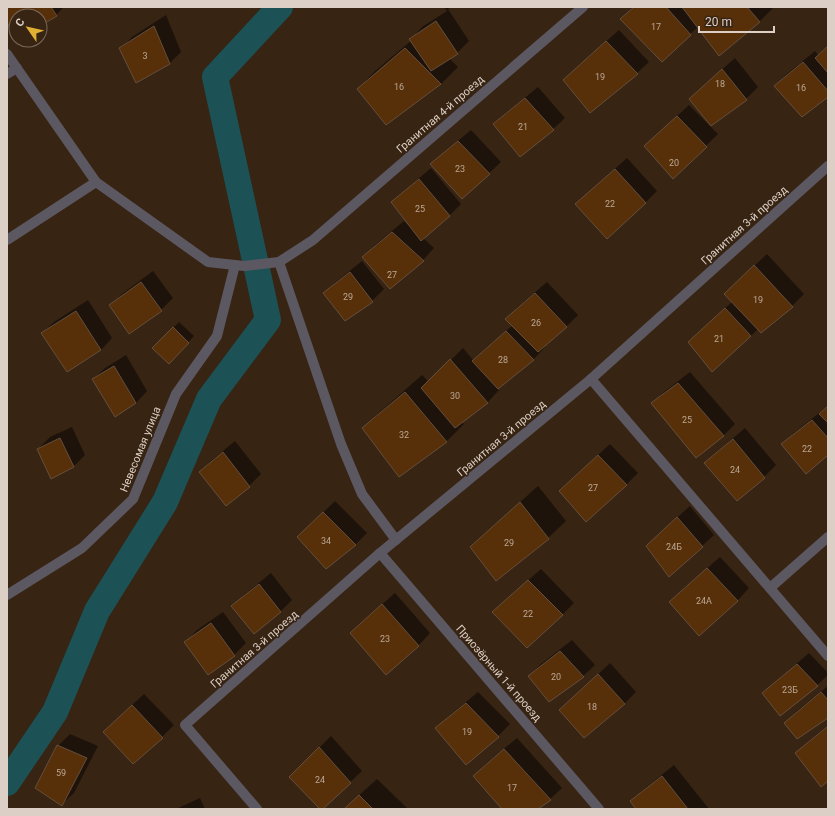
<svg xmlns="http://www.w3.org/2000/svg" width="835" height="816" viewBox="0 0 835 816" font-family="Roboto,sans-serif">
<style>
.shadow{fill:#0007}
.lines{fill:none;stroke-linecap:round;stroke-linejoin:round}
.canal{stroke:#1c5256;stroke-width:26}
.building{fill:#573009;stroke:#654e3d}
.minor{stroke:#5c5862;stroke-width:10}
.labels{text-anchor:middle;stroke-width:3;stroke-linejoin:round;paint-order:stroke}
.number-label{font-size:9px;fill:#bba796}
.street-label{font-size:11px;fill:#dccfc5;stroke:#372413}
</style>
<rect width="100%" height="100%" fill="#372413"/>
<!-- shadow -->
<g class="shadow">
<polygon points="7,7 64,7 56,15 40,25 40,16 16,16 16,35 7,21"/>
<polygon points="444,7 451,7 448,9 469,41 457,53 449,58 458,67 441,84 358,89 375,71 412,40 411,39 422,27 447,11"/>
<polygon points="633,7 774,7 759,22 698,27 690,34 621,19"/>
<polygon points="166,15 181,52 169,64 121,49 132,37"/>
<polygon points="619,30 649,62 637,73 576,68"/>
<polygon points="828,46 828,96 775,86 787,74 815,51 818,55"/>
<polygon points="735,58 758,87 746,99 711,124 690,99 702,87"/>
<polygon points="538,87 565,118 553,129 494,124 506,113"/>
<polygon points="689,105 718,134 673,178 657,135"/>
<polygon points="471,130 501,162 462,198 432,164 443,153"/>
<polygon points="627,158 657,191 645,203 576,204 588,193"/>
<polygon points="431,168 461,204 449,216 423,238 434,248 423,260 390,287 364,257 375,245 404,221 409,226 410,225 392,202 404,191"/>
<polygon points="767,254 804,294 792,306 758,329 751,336 701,330 732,302 737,282"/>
<polygon points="362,261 384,289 372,301 346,319 325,293 337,281"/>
<polygon points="153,271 173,298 161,310 130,333 110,306 122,294"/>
<polygon points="547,282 578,315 566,327 544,346 545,347 534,359 497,388 499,390 488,402 461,422 464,424 446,442 363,428 381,411 422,375 429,382 463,348 473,360 485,349 513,325 507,319 518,307"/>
<polygon points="88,300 112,338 101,350 43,333 54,322"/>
<polygon points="179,322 194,336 169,363 153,348"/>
<polygon points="126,355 147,391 136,403 93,379 105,368"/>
<polygon points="690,372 735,424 723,436 653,403 664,392"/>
<polygon points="828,406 828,453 782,444 794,433"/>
<polygon points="72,427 85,455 73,467 38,449 50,437"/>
<polygon points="745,428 776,465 764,477 737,500 706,463 717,452"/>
<polygon points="235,441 261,474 249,486 226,504 200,472 212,460"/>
<polygon points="610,444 638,473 626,485 572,479"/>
<polygon points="538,486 566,521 548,538 496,580 471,547 489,530"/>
<polygon points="335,501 367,533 356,544 326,567 310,525"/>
<polygon points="690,506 714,535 702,546 659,534"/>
<polygon points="720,557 749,588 738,600 699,634 682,590"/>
<polygon points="541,569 574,603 562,615 506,600"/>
<polygon points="271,573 292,600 281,611 254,632 233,606 245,594"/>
<polygon points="395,593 430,633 419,645 386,673 351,633 363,621"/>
<polygon points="223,612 246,643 234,655 186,642 197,630"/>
<polygon points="572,640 595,665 583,676 529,676 541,664"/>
<polygon points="809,653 828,673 828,675 817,685 764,693 775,682"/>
<polygon points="610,663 636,692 625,703 585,737 560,710"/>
<polygon points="828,686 828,716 785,723 797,711"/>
<polygon points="478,692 510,724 498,736 466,763 437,728 448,717"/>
<polygon points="144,694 174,725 162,737 116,720"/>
<polygon points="828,725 828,780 796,754 808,742"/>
<polygon points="70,734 98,746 74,793 62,804 58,746"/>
<polygon points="331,736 362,771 321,809 290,777"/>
<polygon points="517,738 562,788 550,799 536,809 504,809 474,776 486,764"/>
<polygon points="674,765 709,809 637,809 631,801 643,790"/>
<polygon points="377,779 408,809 344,809 345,808"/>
<polygon points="200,798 205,809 176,809"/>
</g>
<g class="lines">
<!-- canal -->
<polyline class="canal" points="7,783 55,712 97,611 165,502 209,399 268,320 215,77 280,7"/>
</g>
<!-- building -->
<g class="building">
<polygon points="7,7 51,7 57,16 40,26 40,16 16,16 16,37 7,23"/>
<polygon points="634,7 666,7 691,35 662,62 620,19"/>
<polygon points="682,7 747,7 760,22 719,56"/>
<polygon points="436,21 458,54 431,71 409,39"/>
<polygon points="154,26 170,64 136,83 119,48"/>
<polygon points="606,41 638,74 590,113 563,80"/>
<polygon points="828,46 828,73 815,58"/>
<polygon points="405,48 441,84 386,125 357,89"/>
<polygon points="803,62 828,91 828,97 802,117 774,86"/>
<polygon points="722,69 747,100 711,126 689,99"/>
<polygon points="525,98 554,130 520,157 493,124"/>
<polygon points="677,116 707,147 673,179 644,146"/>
<polygon points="458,141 490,174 462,199 430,164"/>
<polygon points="615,169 646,203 607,239 575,204"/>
<polygon points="419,179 450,216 421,241 391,202"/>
<polygon points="392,232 424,261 390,289 362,257"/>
<polygon points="754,265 793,307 761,333 724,294"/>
<polygon points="350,272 373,302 345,321 323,293"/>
<polygon points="141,282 162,311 129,334 109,305"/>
<polygon points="535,293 567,327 538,352 505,319"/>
<polygon points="725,308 751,336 712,372 688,342"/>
<polygon points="76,311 101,350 67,372 41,333"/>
<polygon points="173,327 189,343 169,364 152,348"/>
<polygon points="506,331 534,360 498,389 472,361"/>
<polygon points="450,359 488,403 455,428 421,388"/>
<polygon points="114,366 136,403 115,417 92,379"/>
<polygon points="678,383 724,436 696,458 651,403"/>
<polygon points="405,392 447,442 399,477 362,428"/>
<polygon points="828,406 828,423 819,414"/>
<polygon points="812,420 828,438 828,455 806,474 781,444"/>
<polygon points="60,438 74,467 51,479 37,449"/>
<polygon points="733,439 765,478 737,501 704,463"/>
<polygon points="223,452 250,487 226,506 199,472"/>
<polygon points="598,455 627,485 586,522 559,491"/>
<polygon points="520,502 549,539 496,581 470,547"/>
<polygon points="323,512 356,545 326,569 297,537"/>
<polygon points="677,517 703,547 669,577 646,546"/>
<polygon points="707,568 738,601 699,636 669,602"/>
<polygon points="528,580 563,615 527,648 492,612"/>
<polygon points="259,584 281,612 254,634 231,606"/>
<polygon points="382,604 419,646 386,675 350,633"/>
<polygon points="211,623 235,656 208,675 184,642"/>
<polygon points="560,651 584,677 549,702 528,676"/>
<polygon points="797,664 818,686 780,716 762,693"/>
<polygon points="598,674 625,704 584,738 559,710"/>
<polygon points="821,692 828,700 828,718 797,739 784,723"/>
<polygon points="466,703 499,737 466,765 435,728"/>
<polygon points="132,705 163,738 133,764 103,732"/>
<polygon points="828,726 828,781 821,787 795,753"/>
<polygon points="57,745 87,758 62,806 35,788"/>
<polygon points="319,747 351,783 323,809 320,809 289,777"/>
<polygon points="504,749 551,800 538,809 502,809 473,776"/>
<polygon points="662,776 688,809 636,809 630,801"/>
<polygon points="359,795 373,809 344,809"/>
</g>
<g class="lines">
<!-- minor -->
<g class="minor">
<polyline points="7,54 96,182 208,262 244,266 279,262 313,240 583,7"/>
<polyline points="7,74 17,68"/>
<polyline points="7,240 96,182"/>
<polyline points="279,262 341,444 362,494 396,540"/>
<polyline points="591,379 828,656"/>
<polyline points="380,553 599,809"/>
<polyline points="770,588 828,537"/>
<polyline points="7,595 82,548 133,499 176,394 217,336 235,265"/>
<polyline points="257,809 185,725 380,553 591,379 828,166"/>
</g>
</g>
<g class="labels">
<!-- number labels -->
<g class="number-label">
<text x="656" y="30">17</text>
<text x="145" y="59">3</text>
<text x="600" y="80">19</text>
<text x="720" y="87">18</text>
<text x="399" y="90">16</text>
<text x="801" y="91">16</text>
<text x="523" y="130">21</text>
<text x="674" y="166">20</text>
<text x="460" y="172">23</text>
<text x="610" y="207">22</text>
<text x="420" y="212">25</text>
<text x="392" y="278">27</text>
<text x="348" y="300">29</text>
<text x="758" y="303">19</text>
<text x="536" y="326">26</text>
<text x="719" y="342">21</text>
<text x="503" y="363">28</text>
<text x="455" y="399">30</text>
<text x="687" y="423">25</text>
<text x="404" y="438">32</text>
<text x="807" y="452">22</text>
<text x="735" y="473">24</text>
<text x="593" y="491">27</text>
<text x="326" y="544">34</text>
<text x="509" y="546">29</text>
<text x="674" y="550">24Б</text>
<text x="704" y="604">24А</text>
<text x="528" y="617">22</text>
<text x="385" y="642">23</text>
<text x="556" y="680">20</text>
<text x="790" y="693">23Б</text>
<text x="592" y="710">18</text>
<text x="467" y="735">19</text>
<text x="61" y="776">59</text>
<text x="320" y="783">24</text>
<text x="512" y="791">17</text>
</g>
<!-- street labels -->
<g class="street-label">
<text transform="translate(440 114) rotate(-41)" y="4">Гранитная 4-й проезд</text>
<text transform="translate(744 225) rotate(-42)" y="4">Гранитная 3-й проезд</text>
<text transform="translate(501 438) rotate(-40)" y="4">Гранитная 3-й проезд</text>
<text transform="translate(140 449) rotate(-68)" y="4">Невесомая улица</text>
<text transform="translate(254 649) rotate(-41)" y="4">Гранитная 3-й проезд</text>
<text transform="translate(499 673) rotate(49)" y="4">Приозёрный 1-й проезд</text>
</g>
</g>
<!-- border -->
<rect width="835" height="816" fill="none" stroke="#dccfc5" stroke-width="16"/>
<!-- north arrow -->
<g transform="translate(28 28) rotate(304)"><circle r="19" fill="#372413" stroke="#79685a"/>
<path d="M0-3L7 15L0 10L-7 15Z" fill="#dfb034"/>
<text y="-6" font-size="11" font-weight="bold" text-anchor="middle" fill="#dccfc5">С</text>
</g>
<!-- scale -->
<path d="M699 26v6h75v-6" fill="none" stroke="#dccfc5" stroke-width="2"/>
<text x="705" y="26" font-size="12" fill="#dccfc5" stroke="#372413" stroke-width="3" paint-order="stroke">20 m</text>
</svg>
